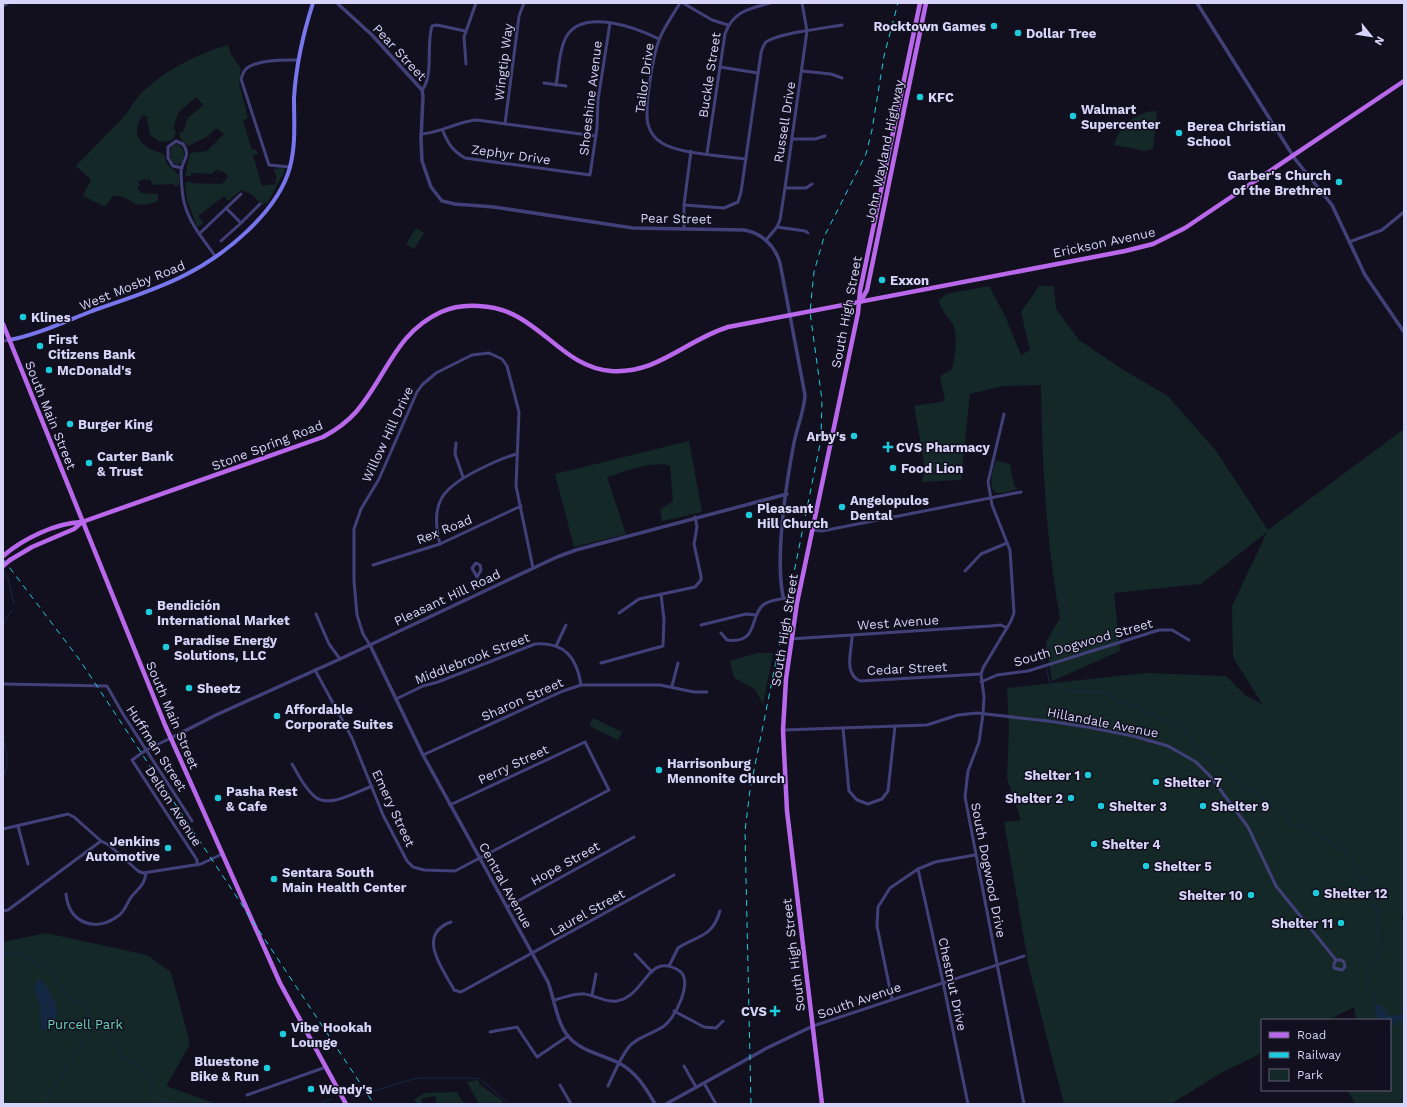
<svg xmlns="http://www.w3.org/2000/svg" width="1407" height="1107" viewBox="0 0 1407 1107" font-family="'Work Sans',sans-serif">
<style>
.green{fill:#132827}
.water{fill:#152843}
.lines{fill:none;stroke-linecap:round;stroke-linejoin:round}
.stream{stroke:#152843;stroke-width:1}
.minor{stroke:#424078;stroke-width:3}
.tertiary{stroke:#424078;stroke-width:3.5}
.secondary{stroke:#7876ed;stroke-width:4}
.primary{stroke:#b968ec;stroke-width:4.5}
.rail{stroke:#1cccdc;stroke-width:1;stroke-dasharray:6 5;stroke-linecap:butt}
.primary-bridge{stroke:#b968ec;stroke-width:4.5}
.poi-dot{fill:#1cccdc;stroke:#12101f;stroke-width:1.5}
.labels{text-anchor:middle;stroke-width:3;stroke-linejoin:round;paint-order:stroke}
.poi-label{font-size:13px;font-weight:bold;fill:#d7d3f9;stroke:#12101f;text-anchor:start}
.street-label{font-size:13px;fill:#d7d3f9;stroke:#12101f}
.park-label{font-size:13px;fill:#69d0b5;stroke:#12101f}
</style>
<rect width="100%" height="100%" fill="#12101f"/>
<!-- green -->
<g class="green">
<path d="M228 45 231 54 241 69 239 83 248 118 243 120 252 150H256L258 154 253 155 262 186 276 184 275 180 277 178 274 169 283 168 285 170 268 202 263 205 250 193 241 190 228 201 224 196 198 216 204 223 197 227 187 200 185 183 191 181V183L222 184 228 177 223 171 220 172 218 169 212 174 191 173V176H185L190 153 207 151 224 134 216 128 207 137 188 146 180 138V132H183L188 118 203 105 196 97 178 113 173 130H176L174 138 169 142 159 141 150 135 147 117 142 116C128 138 145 149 164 154L167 164 179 175V185L175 186 173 184 154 185 149 179 146 181 145 179 138 182 140 185 137 187 141 193 158 194V201C131 212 133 195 113 196L105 207 83 196 91 180 76 166C91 150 106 135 122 119 128 113 132 104 138 97 159 73 198 53 228 45Z"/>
<path d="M1157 111 1153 149 1146 151 1114 145C1119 126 1137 111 1157 111Z"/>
<path d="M178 144C185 148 185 155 183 162L177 165 172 162 170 154 172 146Z"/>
<polygon points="416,228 424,233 414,249 406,244"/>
<path d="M989 286 1005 316 1021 355 1030 350 1021 312 1039 286H1054L1056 309 1079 340 1122 369 1168 396 1216 451 1268 530 1404 429V920L1400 913 1404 923V1104H1355L1348 1091 1390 1090V1020H1356L1354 1007 1328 1020H1262V1053L1221 1073 1171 1104H1064L1029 968 1004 822 1021 820 1007 778 1009 729 1007 688 1146 673 1226 676 1245 695 1262 704 1233 657 1232 606 1267 532 1201 584 1114 593 1120 651 1052 681 1046 642 1060 618C1046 541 1042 463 1041 385L1002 386 970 394 961 480 922 482 925 468 914 406 945 401 940 376 952 369C955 355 958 341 954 328 951 317 942 315 939 300L947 294Z"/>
<path d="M689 441 702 512 662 521 660 509 673 501 670 466C653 460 625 472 607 477L626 534 574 547 555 474Z"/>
<path d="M996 460 1010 464 1014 486 1019 489C1013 490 1002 494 997 493 986 490 994 467 996 460Z"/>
<polygon points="757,653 773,653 763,704 755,689 734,678 730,661"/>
<polygon points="593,718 622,732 618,740 589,726"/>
<polygon points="46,933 147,955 171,972 190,1044 166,1086 217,1104 3,1104 3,942"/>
<polygon points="478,1080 480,1085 503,1101 499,1104 494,1102 492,1104 479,1104 467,1082"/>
<polygon points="457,1092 464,1104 437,1104 435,1096 421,1099 423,1104 417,1104 414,1099 425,1093"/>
</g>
<!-- water -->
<g class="water">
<polygon points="37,980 41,980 46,985 58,1011 53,1025 45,1030 41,1027 40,1006 34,986"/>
<polygon points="1376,1005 1382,1006 1389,1016 1404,1014 1404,1023 1400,1020 1395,1023 1390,1029 1390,1020 1379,1020 1375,1013"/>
</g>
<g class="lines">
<!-- stream -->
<g class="stream">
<polyline points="3,571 8,578 14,604"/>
<polyline points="3,624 12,610"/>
<path d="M1043 663C1044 647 1052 635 1067 628L1064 618 1065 605 1058 587"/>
<polyline points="1046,667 1050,683 1070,691 1099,692 1182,727 1193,744 1209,759 1256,795 1281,811 1294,825 1305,827 1342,848 1362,879 1377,910 1379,948 1377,959 1370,968 1369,987 1374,996 1376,1004"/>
<path d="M3 739C7 751 10 765 3 776"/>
<polyline points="3,952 23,955 46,968 65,993 84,1005 91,1022 107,1031 115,1041 121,1055 146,1074 155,1094 159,1099 171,1104"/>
<polyline points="352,1098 406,1081 419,1078 472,1078 480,1079 509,1104"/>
<polyline points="44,1104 54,1084 61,1078 71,1056 74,1054 88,1033 91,1022"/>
<polyline points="319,1104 332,1099"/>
</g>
<!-- minor -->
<g class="minor">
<path d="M680 3C673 15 664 27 659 40 653 56 644 108 648 124 650 132 655 139 662 143 679 154 725 156 746 159"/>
<polyline points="683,3 712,20 728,25"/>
<polyline points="3,6 8,3"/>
<polyline points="466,64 464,37 476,3"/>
<polyline points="720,67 758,73"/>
<polyline points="802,71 831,74 842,78"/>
<polyline points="544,83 566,86"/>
<path d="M556 85C559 69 559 47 568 34 586 9 637 28 659 39"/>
<path d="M422 90C434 76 426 44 432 26L437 25 465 31"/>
<polyline points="505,124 519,16 524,3"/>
<path d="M443 131C448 144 453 151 465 158L590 175 597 128 598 100 610 23"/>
<path d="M421 134C441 133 458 121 477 120L596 136"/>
<polyline points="792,139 815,139 825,136"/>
<path d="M707 153 725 34C733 11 749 9 770 3"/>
<path d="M290 167 269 165 241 79C242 77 243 72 245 70 255 59 284 60 298 60"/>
<path d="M182 168 173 166 168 158V147L176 141 183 144C192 157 181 161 181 172 181 180 182 189 183 197 187 221 202 237 215 256"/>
<polyline points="785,188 806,188 812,184"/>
<path d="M684 205 724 208 738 202 741 192 761 53C762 49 763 45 766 42 778 33 826 28 842 25"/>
<polyline points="226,208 241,223 260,204"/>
<polyline points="777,227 805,231 808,233"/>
<polyline points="684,229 684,205 691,151"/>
<polyline points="199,234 241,194"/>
<polyline points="766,240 777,227 780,220 785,188 807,31 802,3"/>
<polyline points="221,241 241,223"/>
<polyline points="1349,242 1382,230 1404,212"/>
<polyline points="3,341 9,340"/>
<polyline points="1004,414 988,482 992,505 1010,550 1014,613 1011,621 983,668 981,674 984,697 983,714 979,742 968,771 965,797 1024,1104"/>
<polyline points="456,443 455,454 463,477"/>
<polyline points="812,530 822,531 1021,492"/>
<path d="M440 544C429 502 443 487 480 469 492 463 504 457 517 454"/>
<polygon points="476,563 480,565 481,570 477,577 472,568"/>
<polyline points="373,565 440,544 521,506"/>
<polyline points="965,571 981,554 1007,543"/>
<polyline points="619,613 639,599 695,587 701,580 701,576 694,544 697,527 695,517"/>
<polyline points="316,614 329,644 340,659"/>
<polyline points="701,625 746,614 756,615"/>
<path d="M721 633 727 640C759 644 749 617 763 605 769 600 777 600 784 598"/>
<path d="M852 636C852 651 843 673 860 681L981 674"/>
<polyline points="790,639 990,626 1001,625 1007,628"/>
<polyline points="370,645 363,634 357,615 354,581 354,529 361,509 379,479 417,392 422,385 436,373 472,355 489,353 502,359 507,366 519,412 516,486 533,568"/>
<polyline points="556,646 566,625"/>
<polyline points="601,663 663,646 664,620 661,594"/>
<polyline points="315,670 352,738 383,815 407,861 413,867 424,870 455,871 609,790 585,742 450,805"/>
<polyline points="981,682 997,675 1028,671 1159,630 1172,630 1189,640"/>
<polyline points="3,684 107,686 123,714 192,821"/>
<polyline points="672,686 678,663"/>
<path d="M396 699 423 686 438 682 535 644C565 642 577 658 581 685"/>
<polyline points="843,728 849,791 857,800 868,804 882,799 888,791 895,726"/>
<polyline points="783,730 927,725 958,715 977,713 1048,721 1087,727 1133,736 1168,746 1196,762 1210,776 1248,827 1276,886 1336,960 1334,964 1334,968 1342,970 1345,967 1344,962 1341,960 1336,960"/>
<polyline points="171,738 146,750 132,760 197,860 197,865"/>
<polyline points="423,755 563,691 581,685 660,685 694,692 707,692"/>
<path d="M292 764C298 774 304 787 313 795 327 810 356 792 372 786"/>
<polyline points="18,826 28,864"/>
<polyline points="3,829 68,814 74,817 101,841 8,910 3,911"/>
<polyline points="101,841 109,845 138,871 143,873 201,864 222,854"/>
<polyline points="918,869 943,982 968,1104"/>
<path d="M66 894C69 923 95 933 118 916 125 912 127 902 132 896 139 888 145 884 146 873"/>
<polyline points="507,907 634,837"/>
<path d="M451 922C417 934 441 967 452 986L454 990 461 992 674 875"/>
<polyline points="635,954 652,972"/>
<path d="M669 966 678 948C698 935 712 938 720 911"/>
<polyline points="592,995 596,974"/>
<polyline points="892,999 877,926 878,907 890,888 918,869 935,862 975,855"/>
<path d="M555 1000C564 997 574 993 584 994 595 995 606 1003 617 1001 640 996 645 970 661 966 668 965 676 968 681 972 692 984 675 1018 664 1026 653 1034 636 1037 628 1048 620 1059 614 1073 608 1086"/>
<polyline points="674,1011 704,1027 716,1028 723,1021"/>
<polyline points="813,1026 1024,956"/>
<polyline points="490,1032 517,1027 537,1057 568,1036"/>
<polyline points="684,1066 696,1087"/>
<polyline points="704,1083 716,1104"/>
<polyline points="560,1085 571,1104"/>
<polyline points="247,1095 326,1067"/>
</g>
<!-- tertiary -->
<g class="tertiary">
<path d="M337 3 372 35 422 90 423 96 421 139 422 161 431 187 442 201 455 204 494 207 633 228 744 230C762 233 775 246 780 263L805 395C804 412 797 427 794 443 786 484 775 556 783 596L785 599 797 603"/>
<polyline points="1197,3 1295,159 1332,205 1365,275 1404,332"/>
<path d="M370 645 423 755 548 982C554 998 557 1023 568 1036 580 1051 603 1055 619 1063 636 1072 646 1088 655 1104"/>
<polyline points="171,738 216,715 340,659 557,557 576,550 787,494"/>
<polyline points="666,1104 767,1048 813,1026"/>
</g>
<!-- secondary -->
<path class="secondary" d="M9 340C37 335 66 321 92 311 123 300 156 290 185 275 225 255 278 212 290 167 296 144 294 121 294 98 296 65 303 34 313 3"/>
<!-- primary -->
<g class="primary">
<polyline points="861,301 867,290 926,3"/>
<polyline points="3,324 165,725 280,983 346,1104"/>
<path d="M3 556C23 539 55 523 82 522L323 437C336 430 347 422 356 412 387 376 395 333 441 312 452 307 466 305 479 306 538 308 558 367 611 371 658 374 686 340 728 327L1125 251 1153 244 1185 228 1404 81"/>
<polyline points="10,560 32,547 74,529 82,522"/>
<polyline points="822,1104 787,811 783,730 786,679 797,603 858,313 860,291 920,3"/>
</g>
<!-- rail -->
<g class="rail">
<polyline points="3,559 79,659 374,1104"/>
<polyline points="751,1104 745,831 750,790 821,439 822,400 810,312 814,272 824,237 866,154 872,130 884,56 898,3"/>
</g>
<!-- primary-bridge -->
<polyline class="primary-bridge" points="3,566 10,560"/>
</g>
<!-- markers -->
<g class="poi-dot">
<circle cx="994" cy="26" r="4"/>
<circle cx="1018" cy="33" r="4"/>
<circle cx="920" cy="97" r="4"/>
<circle cx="1073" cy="116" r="4"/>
<circle cx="1179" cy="133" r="4"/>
<circle cx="1339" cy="182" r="4"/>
<circle cx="882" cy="280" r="4"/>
<circle cx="23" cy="317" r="4"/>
<circle cx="40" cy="346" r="4"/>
<circle cx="49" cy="370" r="4"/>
<circle cx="70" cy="424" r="4"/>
<circle cx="854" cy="436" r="4"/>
<path d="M886 441h4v4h4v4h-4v4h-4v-4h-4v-4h4z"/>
<circle cx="89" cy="463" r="4"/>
<circle cx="893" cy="468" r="4"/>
<circle cx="842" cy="507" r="4"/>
<circle cx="749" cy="515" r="4"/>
<circle cx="149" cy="612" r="4"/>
<circle cx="166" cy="647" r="4"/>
<circle cx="189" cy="688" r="4"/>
<circle cx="277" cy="716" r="4"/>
<circle cx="659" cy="770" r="4"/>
<circle cx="1088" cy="775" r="4"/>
<circle cx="1156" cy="782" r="4"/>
<circle cx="218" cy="798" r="4"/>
<circle cx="1071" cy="798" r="4"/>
<circle cx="1101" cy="806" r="4"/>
<circle cx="1203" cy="806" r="4"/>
<circle cx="1094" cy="844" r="4"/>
<circle cx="168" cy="848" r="4"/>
<circle cx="1146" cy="866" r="4"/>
<circle cx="274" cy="879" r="4"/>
<circle cx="1316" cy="893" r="4"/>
<circle cx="1251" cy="895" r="4"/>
<circle cx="1341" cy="923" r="4"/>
<path d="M773 1005h4v4h4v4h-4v4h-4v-4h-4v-4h4z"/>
<circle cx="283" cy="1034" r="4"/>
<circle cx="267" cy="1068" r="4"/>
<circle cx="311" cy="1089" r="4"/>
</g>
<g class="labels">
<!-- poi labels -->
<g class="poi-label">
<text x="986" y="31" text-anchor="end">Rocktown Games</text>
<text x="1026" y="38">Dollar Tree</text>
<text x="928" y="102">KFC</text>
<text x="1081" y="114">Walmart<tspan x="1081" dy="15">Supercenter</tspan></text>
<text x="1187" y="131">Berea Christian<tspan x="1187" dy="15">School</tspan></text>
<text x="1331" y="180" text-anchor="end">Garber's Church<tspan x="1331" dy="15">of the Brethren</tspan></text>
<text x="890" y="285">Exxon</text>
<text x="31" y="322">Klines</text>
<text x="48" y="344">First<tspan x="48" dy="15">Citizens Bank</tspan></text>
<text x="57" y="375">McDonald's</text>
<text x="78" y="429">Burger King</text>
<text x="846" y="441" text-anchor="end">Arby's</text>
<text x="896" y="452">CVS Pharmacy</text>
<text x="97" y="461">Carter Bank<tspan x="97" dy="15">&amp; Trust</tspan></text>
<text x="901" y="473">Food Lion</text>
<text x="850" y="505">Angelopulos<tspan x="850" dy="15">Dental</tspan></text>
<text x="757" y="513">Pleasant<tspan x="757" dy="15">Hill Church</tspan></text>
<text x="157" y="610">Bendición<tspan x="157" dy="15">International Market</tspan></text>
<text x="174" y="645">Paradise Energy<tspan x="174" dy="15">Solutions, LLC</tspan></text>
<text x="197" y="693">Sheetz</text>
<text x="285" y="714">Affordable<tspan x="285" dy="15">Corporate Suites</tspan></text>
<text x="667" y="768">Harrisonburg<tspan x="667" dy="15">Mennonite Church</tspan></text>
<text x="1080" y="780" text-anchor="end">Shelter 1</text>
<text x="1164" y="787">Shelter 7</text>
<text x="226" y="796">Pasha Rest<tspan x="226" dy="15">&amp; Cafe</tspan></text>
<text x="1063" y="803" text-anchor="end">Shelter 2</text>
<text x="1109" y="811">Shelter 3</text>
<text x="1211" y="811">Shelter 9</text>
<text x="160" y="846" text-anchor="end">Jenkins<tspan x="160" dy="15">Automotive</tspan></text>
<text x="1102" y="849">Shelter 4</text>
<text x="1154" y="871">Shelter 5</text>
<text x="282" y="877">Sentara South<tspan x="282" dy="15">Main Health Center</tspan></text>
<text x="1324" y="898">Shelter 12</text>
<text x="1243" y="900" text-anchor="end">Shelter 10</text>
<text x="1333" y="928" text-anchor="end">Shelter 11</text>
<text x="767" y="1016" text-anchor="end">CVS</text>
<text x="291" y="1032">Vibe Hookah<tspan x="291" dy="15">Lounge</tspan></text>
<text x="259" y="1066" text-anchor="end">Bluestone<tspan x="259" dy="15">Bike &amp; Run</tspan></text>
<text x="319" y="1094">Wendy's</text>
</g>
<!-- street labels -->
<g class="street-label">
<text transform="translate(400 52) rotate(47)" y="5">Pear Street</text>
<text transform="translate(503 62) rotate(-83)" y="5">Wingtip Way</text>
<text transform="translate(709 75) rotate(-81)" y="5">Buckle Street</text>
<text transform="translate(644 78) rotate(-82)" y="5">Tailor Drive</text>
<text transform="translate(590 98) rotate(-83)" y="5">Shoeshine Avenue</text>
<text transform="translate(784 122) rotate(-81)" y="5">Russell Drive</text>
<text transform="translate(884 151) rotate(-78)" y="5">John Wayland Highway</text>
<text transform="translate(511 154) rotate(8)" y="5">Zephyr Drive</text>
<text transform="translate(676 218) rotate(1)" y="5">Pear Street</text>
<text transform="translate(1104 242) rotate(-12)" y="5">Erickson Avenue</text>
<text transform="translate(132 285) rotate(-22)" y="5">West Mosby Road</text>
<text transform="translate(846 312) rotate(-79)" y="5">South High Street</text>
<text transform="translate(51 415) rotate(68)" y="5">South Main Street</text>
<text transform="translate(387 434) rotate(-65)" y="5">Willow Hill Drive</text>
<text transform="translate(267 445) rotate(-21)" y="5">Stone Spring Road</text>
<text transform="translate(444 529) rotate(-22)" y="5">Rex Road</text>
<text transform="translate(447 597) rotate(-25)" y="5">Pleasant Hill Road</text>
<text transform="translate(898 622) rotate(-4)" y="5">West Avenue</text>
<text transform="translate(784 630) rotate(-81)" y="5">South High Street</text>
<text transform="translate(1083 642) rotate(-16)" y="5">South Dogwood Street</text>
<text transform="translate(472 658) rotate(-21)" y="5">Middlebrook Street</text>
<text transform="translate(907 668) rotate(-3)" y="5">Cedar Street</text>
<text transform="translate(522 699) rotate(-24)" y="5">Sharon Street</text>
<text transform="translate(173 715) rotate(67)" y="5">South Main Street</text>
<text transform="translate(1103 722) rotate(11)" y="5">Hillandale Avenue</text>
<text transform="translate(157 748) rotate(57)" y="5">Huffman Street</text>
<text transform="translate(513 764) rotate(-25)" y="5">Perry Street</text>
<text transform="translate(174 806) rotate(57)" y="5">Delton Avenue</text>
<text transform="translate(394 808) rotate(65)" y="5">Emery Street</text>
<text transform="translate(565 863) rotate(-29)" y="5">Hope Street</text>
<text transform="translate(989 870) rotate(79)" y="5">South Dogwood Drive</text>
<text transform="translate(506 885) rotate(61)" y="5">Central Avenue</text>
<text transform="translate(587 912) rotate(-29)" y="5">Laurel Street</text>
<text transform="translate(793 955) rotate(-97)" y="5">South High Street</text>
<text transform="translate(953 984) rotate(78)" y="5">Chestnut Drive</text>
<text transform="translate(859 1000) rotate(-19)" y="5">South Avenue</text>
</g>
<!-- park labels -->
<g class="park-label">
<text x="85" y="1029">Purcell Park</text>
</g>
</g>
<!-- border -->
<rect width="1407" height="1107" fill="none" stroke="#d7d3f9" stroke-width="8"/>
<!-- legend -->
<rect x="1261" y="1019" width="130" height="72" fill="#12101f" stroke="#615e76"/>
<rect x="1269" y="1032" width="20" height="6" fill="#b968ec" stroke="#615e76"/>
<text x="1297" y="1039" font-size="12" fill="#d7d3f9">Road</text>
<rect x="1269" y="1052" width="20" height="6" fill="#1cccdc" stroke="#615e76"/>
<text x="1297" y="1059" font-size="12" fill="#d7d3f9">Railway</text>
<rect x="1269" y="1069" width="20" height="12" fill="#132827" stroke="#615e76"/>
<text x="1297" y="1079" font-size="12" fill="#d7d3f9">Park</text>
<!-- north arrow -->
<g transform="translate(1371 36) rotate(120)" stroke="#12101f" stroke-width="3" paint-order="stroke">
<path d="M0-3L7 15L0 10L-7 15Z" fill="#d7d3f9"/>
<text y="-6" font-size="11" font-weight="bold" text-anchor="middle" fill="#d7d3f9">N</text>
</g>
</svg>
